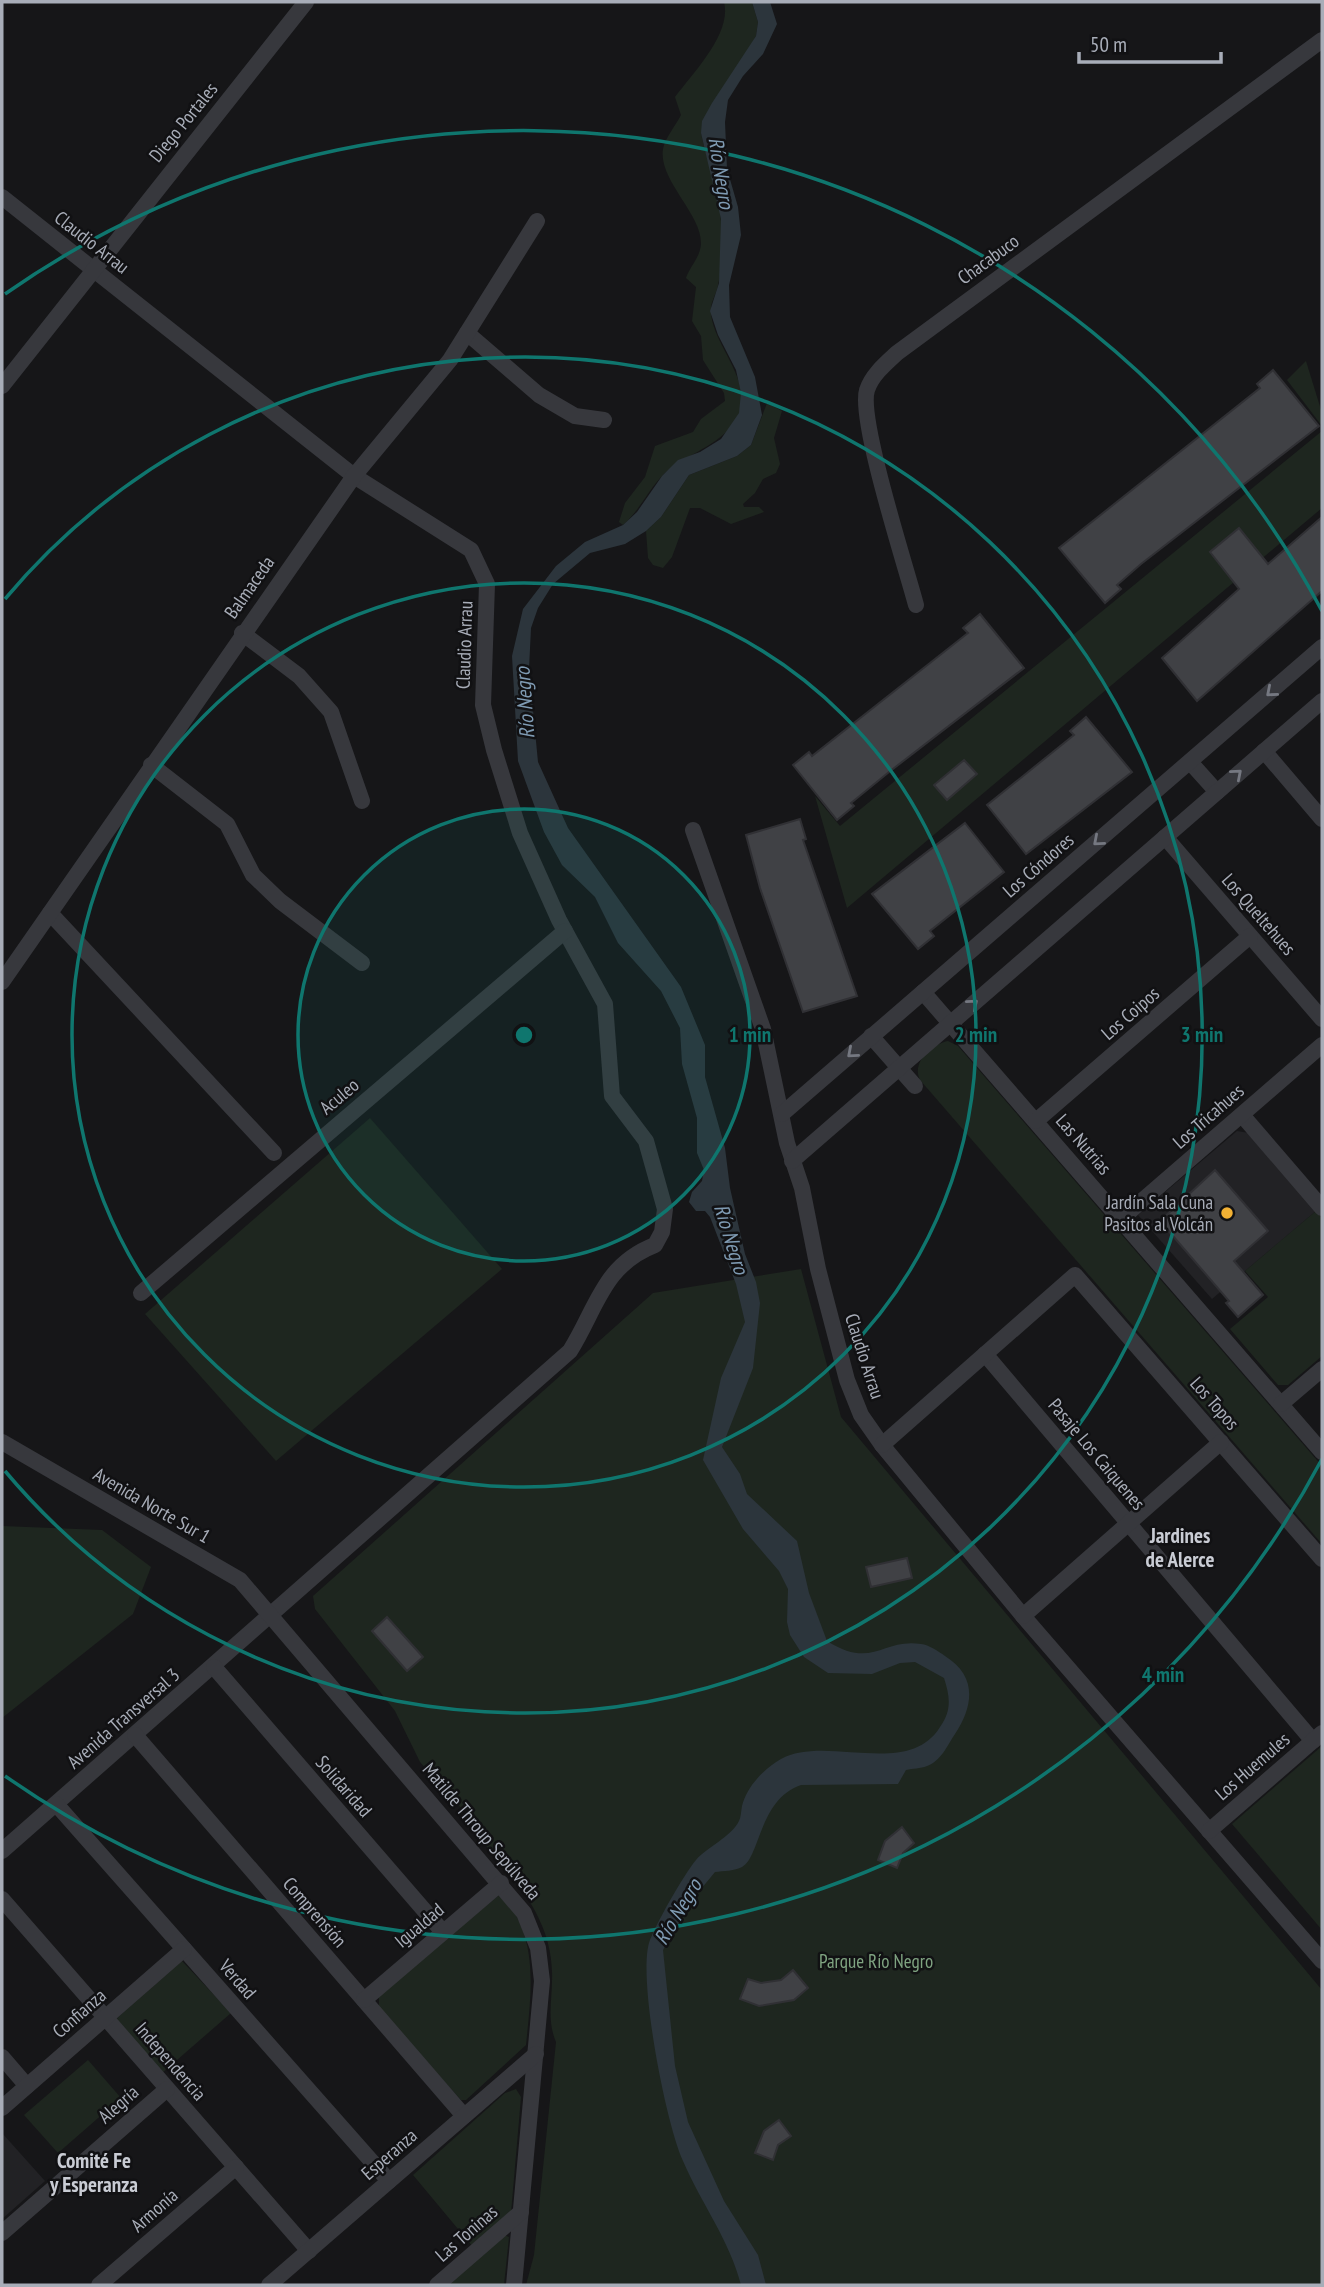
<svg xmlns="http://www.w3.org/2000/svg" width="1324" height="2287" viewBox="0 0 1324 2287" font-family="'PT Sans Narrow',sans-serif">
<style>
.built{fill:#222225}
.green{fill:#1e261f}
.water{fill:#2c353c}
.building{fill:#404145;stroke:#303034;stroke-width:2}
.lines{fill:none;stroke-linecap:round;stroke-linejoin:round}
.minor{stroke:#37383d;stroke-width:16}
.oneway{stroke:#757881}
.ring{fill:none;stroke:#0f766e;stroke-width:3.5}
.poi-dot{fill:#f2b134;stroke:#111113;stroke-width:2.5}
.labels{text-anchor:middle;stroke-width:5;stroke-linejoin:round;paint-order:stroke}
.street-label{font-size:19px;fill:#a8adb8;stroke:#111113}
.poi-label{font-size:19px;fill:#a8adb8;stroke:#111113;text-anchor:end}
.park-label{font-size:19px;fill:#7fa381;stroke:#111113}
.water-label{font-size:21px;font-style:italic;fill:#7f9bb3;stroke:#111113}
.neighbourhood-label{font-size:21px;font-weight:bold;fill:#c9ccd4;stroke:#111113}
.centre{fill:#0f766e;stroke:#111113;stroke-width:3.5}
.ring-label{font-size:21px;text-anchor:middle;font-weight:bold;fill:#0f766e;stroke:#111113;stroke-width:5;stroke-linejoin:round;paint-order:stroke}
</style>
<rect width="100%" height="100%" fill="#161618"/>
<!-- built -->
<g class="built">
<polygon points="1237,1131 1249,1133 1316,1211 1212,1299 1138,1215"/>
<polygon points="2,2133 45,2181 2,2219"/>
</g>
<!-- green -->
<g class="green">
<path d="M724 2H752L758 22 756 36 701 133C707 161 719 192 721 221 722 241 723 267 718 285 717 293 710 303 711 311 711 336 737 364 741 391 748 439 690 449 663 475 648 490 640 510 623 525L619 522 625 503 645 477 655 446 693 432 701 419 725 401 724 393 703 360 701 336 692 321 696 287 686 278C690 266 700 258 701 244 702 214 658 180 663 149 665 138 676 125 681 115L675 97C694 72 732 33 724 2Z"/>
<polygon points="1306,361 1322,413 1322,426 1287,380"/>
<polygon points="767,403 782,411 774,438 780,464 776,473 763,479 755,493 743,504 744,507 759,507 764,512 731,524 700,508 690,508 672,557 663,568 653,565 648,558 646,531 661,517 689,475 737,456 751,445"/>
<polygon points="1322,431 1322,508 847,908 815,796 840,826"/>
<path d="M948 1041 958 1046 1322 1466V1544L920 1080C911 1062 932 1044 948 1041Z"/>
<polygon points="370,1118 502,1269 276,1461 145,1314"/>
<polygon points="1316,1211 1322,1218 1322,1356 1288,1385 1278,1385 1230,1329 1268,1297 1245,1271"/>
<path d="M801 1269 841 1417 1322 1990V2285H526L534 2255 556 2042C546 2019 553 1997 552 1972 551 1916 512 1875 477 1836L478 1827 420 1762 395 1711 315 1609 313 1596 653 1293Z"/>
<polygon points="2,1526 102,1530 151,1567 133,1614 2,1718"/>
<polygon points="1322,1746 1322,1930 1232,1824"/>
<path d="M498 1896 503 1897C540 1939 531 1994 526 2045L466 2100H461L379 2009V1994Z"/>
<polygon points="182,1961 231,2013 162,2073 118,2024 117,2018"/>
<polygon points="88,2060 121,2098 58,2153 24,2115"/>
<polygon points="516,2089 521,2097 511,2213 473,2247 413,2175 505,2093"/>
<polygon points="504,2235 509,2237 504,2285 446,2285"/>
</g>
<!-- water -->
<path class="water" d="M752 2H770L777 24 763 54 743 76 728 100 725 122 727 169 738 207 741 235 729 285 730 317 755 377 762 415 751 445 737 456 689 475 661 517 646 531 625 544 590 553 553 584 538 608 531 628 529 669 538 762 568 828 681 987 705 1045V1077L725 1148 730 1188 745 1254 756 1282 760 1303 753 1368 722 1447 740 1474 747 1494 797 1541 809 1593 827 1641C873 1670 882 1638 921 1644 929 1645 938 1651 945 1656 977 1676 974 1705 955 1734 947 1746 941 1761 927 1766 920 1769 913 1768 906 1770L898 1784 801 1785C759 1799 760 1858 742 1867 735 1871 723 1871 715 1872L692 1900 663 1950 675 2066 688 2122 724 2201 758 2255 766 2285H741C730 2241 701 2203 683 2161 666 2124 638 1981 649 1943 654 1927 684 1874 696 1860 707 1847 731 1837 739 1821 741 1817 741 1811 742 1806 747 1786 764 1769 781 1759 826 1734 908 1779 940 1727 952 1710 950 1697 944 1678L915 1662 900 1663 872 1674 828 1673 804 1657 790 1635 787 1622 788 1589 779 1571 743 1529 703 1460 721 1378 745 1322 736 1284 710 1217 705 1211H696L689 1202 692 1192 702 1181 704 1170 697 1153V1118L682 1064 680 1028 661 991 618 943 595 897 562 865 544 832 518 761 512 656 523 609 556 566 585 542 623 525 637 512 662 476 678 460 700 452 721 439 739 413 741 393 736 370 718 335 710 311 719 283 721 219 701 133 702 121 712 103 756 36 758 22Z"/>
<!-- building -->
<g class="building">
<polygon points="1273,370 1319,426 1141,564 1117,585 1121,589 1105,603 1059,548 1260,388 1257,384"/>
<polygon points="1322,517 1322,591 1197,701 1162,658 1239,589 1210,552 1239,528 1268,564"/>
<polygon points="980,614 1024,668 889,772 851,803 854,806 837,820 793,765 809,752 812,756 968,633 963,628"/>
<polygon points="1086,717 1132,772 1026,854 987,805 1074,735 1070,731"/>
<polygon points="964,760 977,774 947,800 934,785"/>
<polygon points="800,819 806,839 803,840 857,996 803,1012 760,888 746,835"/>
<polygon points="965,823 1004,872 930,931 934,936 918,949 872,894"/>
<polygon points="1215,1170 1268,1231 1234,1261 1263,1295 1238,1317 1226,1303 1229,1301 1160,1221"/>
<polygon points="907,1558 912,1578 871,1587 866,1567"/>
<polygon points="387,1617 423,1657 407,1671 372,1631"/>
<polygon points="902,1827 914,1843 903,1853 897,1868 878,1860 885,1841"/>
<polygon points="793,1970 808,1988 794,2000 759,2006 740,1999 748,1979 761,1983 781,1980"/>
<polygon points="779,2120 791,2136 778,2145 773,2160 755,2153 764,2131"/>
</g>
<g class="lines">
<!-- minor -->
<g class="minor">
<path d="M2 197 354 476 471 550 487 584 483 705 494 750 520 833 559 920 605 1004 612 1096 646 1141 665 1209 662 1232 655 1245C603 1265 597 1308 570 1351L2 1851"/>
<polyline points="467,333 539,395 575,416 604,420"/>
<polyline points="2,386 306,2"/>
<path d="M916 605C906 567 858 419 867 390 872 375 885 364 897 353L1322 40"/>
<polyline points="242,633 299,676 331,712 362,801"/>
<polyline points="1264,751 1322,819"/>
<polyline points="1190,762 1217,792"/>
<polyline points="151,765 227,824 253,875 280,901 362,963"/>
<polyline points="693,830 763,1029 787,1143 802,1188 818,1269 847,1380 861,1415 882,1445 1023,1616 1322,1961"/>
<polyline points="1165,837 1322,1019"/>
<polyline points="50,913 274,1153"/>
<polyline points="2,982 354,476 450,360 537,221"/>
<polyline points="923,992 1322,1452"/>
<polyline points="871,1036 915,1086"/>
<polyline points="782,1114 1322,647"/>
<polyline points="1242,1115 1322,1208"/>
<polyline points="1036,1121 1250,936"/>
<polyline points="792,1161 1322,701"/>
<polyline points="1121,1219 1322,1045"/>
<polyline points="141,1293 565,931"/>
<polyline points="985,1354 1313,1741"/>
<polyline points="1281,1404 1322,1369"/>
<polyline points="2,1442 240,1580 524,1913 538,1948 542,1981 514,2285"/>
<polyline points="882,1445 1075,1275 1322,1559"/>
<polyline points="1023,1616 1221,1442"/>
<polyline points="214,1667 443,1932"/>
<polyline points="135,1735 464,2116"/>
<polyline points="56,1804 389,2181"/>
<polyline points="1209,1831 1322,1733"/>
<polyline points="2,1899 309,2251"/>
<polyline points="364,2000 501,1883"/>
<polyline points="2,2057 27,2086"/>
<polyline points="2,2108 184,1949"/>
<polyline points="2,2233 167,2089"/>
<polyline points="99,2285 236,2167"/>
<polyline points="269,2285 536,2054"/>
<polyline points="437,2285 521,2212"/>
</g>
</g>
<!-- one-way arrows -->
<defs><path id="oneway-chevron" d="M-2-3.5L2.5 0L-2 3.5" fill="none" stroke-width="1.6" stroke-linecap="round" stroke-linejoin="round" transform="scale(1.75)"/></defs>
<g class="oneway">
<use href="#oneway-chevron" transform="translate(1271 692) rotate(139)"/>
<use href="#oneway-chevron" transform="translate(1237 774) rotate(-41)"/>
<use href="#oneway-chevron" transform="translate(1098 841) rotate(139)"/>
<use href="#oneway-chevron" transform="translate(973 1004) rotate(-41)"/>
<use href="#oneway-chevron" transform="translate(852 1053) rotate(139)"/>
</g>
<!-- distance rings -->
<circle cx="524" cy="1035" r="226" fill="#0f766e" fill-opacity=".12"/>
<g class="ring">
<circle cx="524" cy="1035" r="226"/>
<circle cx="524" cy="1035" r="452"/>
<path d="M5 599A678 678 0 1 1 5 1471"/>
<path d="M1322 1459A904 904 0 0 1 5 1776M5 294A904 904 0 0 1 1322 611"/>
</g>
<!-- markers -->
<circle class="poi-dot" cx="1227" cy="1213" r="7"/>
<g class="labels">
<!-- street labels -->
<g class="street-label">
<text transform="translate(183 122) rotate(-51)" y="7">Diego Portales</text>
<text transform="translate(92 242) rotate(38)" y="7">Claudio Arrau</text>
<text transform="translate(988 259) rotate(-36)" y="7">Chacabuco</text>
<text transform="translate(249 587) rotate(-55)" y="7">Balmaceda</text>
<text transform="translate(464 645) rotate(-88)" y="7">Claudio Arrau</text>
<text transform="translate(1038 865) rotate(-41)" y="7">Los Cóndores</text>
<text transform="translate(1259 914) rotate(49)" y="7">Los Queltehues</text>
<text transform="translate(1130 1013) rotate(-41)" y="7">Los Coipos</text>
<text transform="translate(339 1096) rotate(-40)" y="7">Aculeo</text>
<text transform="translate(1208 1116) rotate(-41)" y="7">Los Tricahues</text>
<text transform="translate(1084 1144) rotate(49)" y="7">Las Nutrias</text>
<text transform="translate(865 1356) rotate(72)" y="7">Claudio Arrau</text>
<text transform="translate(1215 1403) rotate(49)" y="7">Los Topos</text>
<text transform="translate(1097 1454) rotate(50)" y="7">Pasaje Los Caiquenes</text>
<text transform="translate(152 1505) rotate(30)" y="7">Avenida Norte Sur 1</text>
<text transform="translate(123 1718) rotate(-41)" y="7">Avenida Transversal 3</text>
<text transform="translate(1252 1766) rotate(-41)" y="7">Los Huemules</text>
<text transform="translate(344 1786) rotate(49)" y="7">Solidaridad</text>
<text transform="translate(482 1831) rotate(50)" y="7">Matilde Throup Sepúlveda</text>
<text transform="translate(315 1912) rotate(49)" y="7">Comprensión</text>
<text transform="translate(419 1925) rotate(-40)" y="7">Igualdad</text>
<text transform="translate(238 1979) rotate(49)" y="7">Verdad</text>
<text transform="translate(79 2013) rotate(-41)" y="7">Confianza</text>
<text transform="translate(171 2061) rotate(49)" y="7">Independencia</text>
<text transform="translate(118 2104) rotate(-41)" y="7">Alegría</text>
<text transform="translate(389 2154) rotate(-41)" y="7">Esperanza</text>
<text transform="translate(154 2210) rotate(-41)" y="7">Armonía</text>
<text transform="translate(466 2233) rotate(-41)" y="7">Las Toninas</text>
</g>
<!-- poi labels -->
<g class="poi-label">
<text x="1213" y="1209">Jardín Sala Cuna<tspan x="1213" dy="22">Pasitos al Volcán</tspan></text>
</g>
<!-- park labels -->
<g class="park-label">
<text x="876" y="1968">Parque Río Negro</text>
</g>
<!-- water labels -->
<g class="water-label">
<text transform="translate(721 173) rotate(81)" y="7">Río Negro</text>
<text transform="translate(525 703) rotate(-94)" y="7">Río Negro</text>
<text transform="translate(731 1239) rotate(73)" y="7">Río Negro</text>
<text transform="translate(678 1912) rotate(-59)" y="7">Río Negro</text>
</g>
<!-- neighbourhood labels -->
<g class="neighbourhood-label">
<text x="1180" y="1543">Jardines<tspan x="1180" dy="24">de Alerce</tspan></text>
<text x="94" y="2168">Comité Fe<tspan x="94" dy="24">y Esperanza</tspan></text>
</g>
</g>
<circle cx="524" cy="1035" r="10" class="centre"/>
<g class="ring-label">
<text x="750" y="1042">1 min</text>
<text x="976" y="1042">2 min</text>
<text x="1202" y="1042">3 min</text>
<text x="1163" y="1682">4 min</text>
</g>
<!-- border -->
<rect width="1324" height="2287" fill="none" stroke="#a8adb8" stroke-width="7"/>
<!-- scale -->
<path d="M1079 52v10h142v-10" fill="none" stroke="#a8adb8" stroke-width="3.5"/>
<text x="1090" y="52" font-size="21" fill="#a8adb8" stroke="#111113" stroke-width="5" paint-order="stroke">50 m</text>
</svg>
